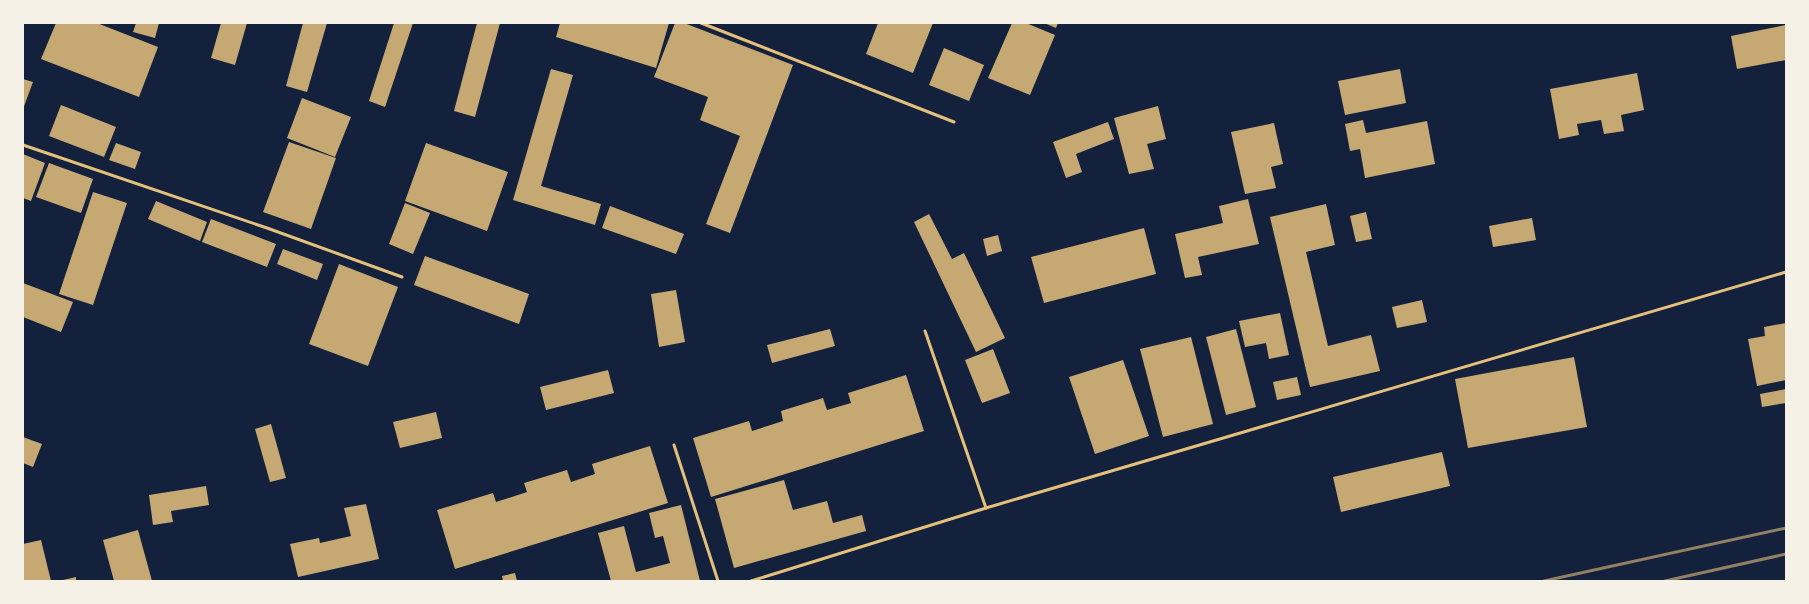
<svg xmlns="http://www.w3.org/2000/svg" width="1809" height="604" viewBox="0 0 1809 604" font-family="'Nunito Sans',sans-serif">
<style>
.building{fill:#c6a872}
.lines{fill:none;stroke-linecap:round;stroke-linejoin:round}
.service{stroke:#e5c07b;stroke-width:3}
.rail{stroke:#918062;stroke-width:3}
</style>
<rect width="100%" height="100%" fill="#14213d"/>
<!-- building -->
<g class="building">
<polygon points="56,23 97,23 158,47 139,97 41,59"/>
<polygon points="136,23 159,23 155,38 133,32"/>
<polygon points="221,23 247,23 235,65 211,58"/>
<polygon points="303,23 327,23 307,92 286,86"/>
<polygon points="394,23 413,23 385,107 369,101"/>
<polygon points="477,23 500,23 475,117 454,111"/>
<polygon points="560,23 669,23 656,68 556,37"/>
<polygon points="675,23 684,23 793,65 730,233 706,224 740,136 700,120 708,97 654,77"/>
<polygon points="878,23 933,23 913,73 866,54"/>
<polygon points="1012,23 1026,23 1055,35 1030,95 988,78"/>
<polygon points="1044,23 1058,23 1056,28"/>
<polygon points="1786,25 1786,60 1737,69 1731,36"/>
<polygon points="944,48 984,65 969,101 929,85"/>
<polygon points="551,69 573,75 541,186 601,204 595,225 513,200"/>
<polygon points="1400,69 1406,103 1345,115 1338,81"/>
<polygon points="1637,73 1644,110 1621,115 1624,131 1604,134 1601,120 1577,124 1579,135 1559,139 1550,89"/>
<polygon points="23,79 33,82 23,109"/>
<polygon points="302,98 351,117 335,157 287,138"/>
<polygon points="61,105 116,127 104,157 49,136"/>
<polygon points="1158,106 1166,139 1147,144 1154,169 1129,174 1114,118"/>
<polygon points="1363,120 1366,133 1427,121 1435,164 1365,178 1360,149 1350,151 1345,124"/>
<polygon points="1108,122 1114,139 1076,154 1082,172 1066,178 1053,142"/>
<polygon points="1274,123 1283,164 1271,167 1276,188 1245,194 1231,132"/>
<polygon points="289,142 336,158 311,229 263,212"/>
<polygon points="116,143 141,152 135,169 109,160"/>
<polygon points="426,143 508,172 487,231 405,201"/>
<polygon points="23,154 45,163 31,201 23,198"/>
<polygon points="49,163 93,179 81,213 36,197"/>
<polygon points="93,192 127,203 93,305 59,294"/>
<polygon points="1248,199 1259,244 1198,257 1202,275 1185,278 1175,234 1223,223 1219,206"/>
<polygon points="156,201 207,222 200,241 148,219"/>
<polygon points="405,203 430,213 413,254 389,244"/>
<polygon points="1326,204 1335,245 1306,252 1328,346 1371,335 1380,371 1310,387 1270,217"/>
<polygon points="610,206 684,234 676,254 602,228"/>
<polygon points="1366,212 1372,239 1356,242 1350,216"/>
<polygon points="929,214 952,259 964,253 1005,338 976,352 914,222"/>
<polygon points="1532,218 1536,240 1493,247 1489,226"/>
<polygon points="211,219 276,244 267,267 202,242"/>
<polygon points="1144,228 1156,274 1044,303 1031,257"/>
<polygon points="998,235 1002,251 987,256 983,239"/>
<polygon points="283,249 323,264 317,280 277,264"/>
<polygon points="425,256 529,294 519,324 414,285"/>
<polygon points="339,264 398,287 368,366 309,344"/>
<polygon points="23,283 73,302 61,332 23,317"/>
<polygon points="676,290 685,342 659,347 651,294"/>
<polygon points="1422,300 1427,322 1397,328 1392,307"/>
<polygon points="1280,313 1289,355 1269,359 1266,343 1245,347 1239,321"/>
<polygon points="1786,323 1786,380 1757,386 1748,339 1765,336 1764,327"/>
<polygon points="830,329 835,346 772,363 767,345"/>
<polygon points="1236,329 1256,407 1226,415 1206,337"/>
<polygon points="1191,337 1213,424 1163,437 1140,349"/>
<polygon points="993,349 1010,393 982,403 965,360"/>
<polygon points="1574,357 1587,427 1468,448 1455,379"/>
<polygon points="1123,360 1149,436 1095,454 1069,377"/>
<polygon points="608,370 614,393 546,410 540,387"/>
<polygon points="906,375 924,431 711,497 693,438 749,421 752,431 783,421 781,411 823,398 827,410 851,403 848,393"/>
<polygon points="1297,377 1301,395 1277,400 1273,382"/>
<polygon points="1786,389 1786,403 1762,407 1760,394"/>
<polygon points="436,412 442,438 400,448 393,422"/>
<polygon points="271,424 286,478 270,482 255,429"/>
<polygon points="23,437 42,444 33,467 23,463"/>
<polygon points="650,446 668,503 455,569 437,510 493,493 496,502 527,492 524,483 567,470 571,482 595,474 592,464"/>
<polygon points="1442,452 1450,486 1341,512 1333,477"/>
<polygon points="784,480 793,510 827,501 833,523 862,515 866,531 734,568 715,499"/>
<polygon points="206,486 209,505 171,511 173,522 153,525 149,495"/>
<polygon points="366,504 379,559 298,577 290,544 319,538 320,543 351,536 344,508"/>
<polygon points="681,505 700,581 611,581 598,533 624,526 636,572 670,563 663,536 655,538 649,513"/>
<polygon points="138,530 152,581 114,581 103,540"/>
<polygon points="41,540 51,581 23,581 23,544"/>
<polygon points="515,573 517,581 503,581 502,576"/>
<polygon points="76,577 76,581 63,581 63,580"/>
</g>
<g class="lines">
<!-- service -->
<g class="service">
<polyline points="701,23 954,122"/>
<polyline points="23,145 267,228 402,277"/>
<polyline points="925,331 986,508"/>
<polyline points="674,445 718,581"/>
<polyline points="751,581 986,508 1786,272"/>
</g>
<!-- rail -->
<g class="rail">
<polyline points="1544,581 1786,528"/>
<polyline points="1665,581 1786,554"/>
</g>
</g>
<!-- border -->
<rect width="1809" height="604" fill="none" stroke="#f6f1e7" stroke-width="48"/>
</svg>
